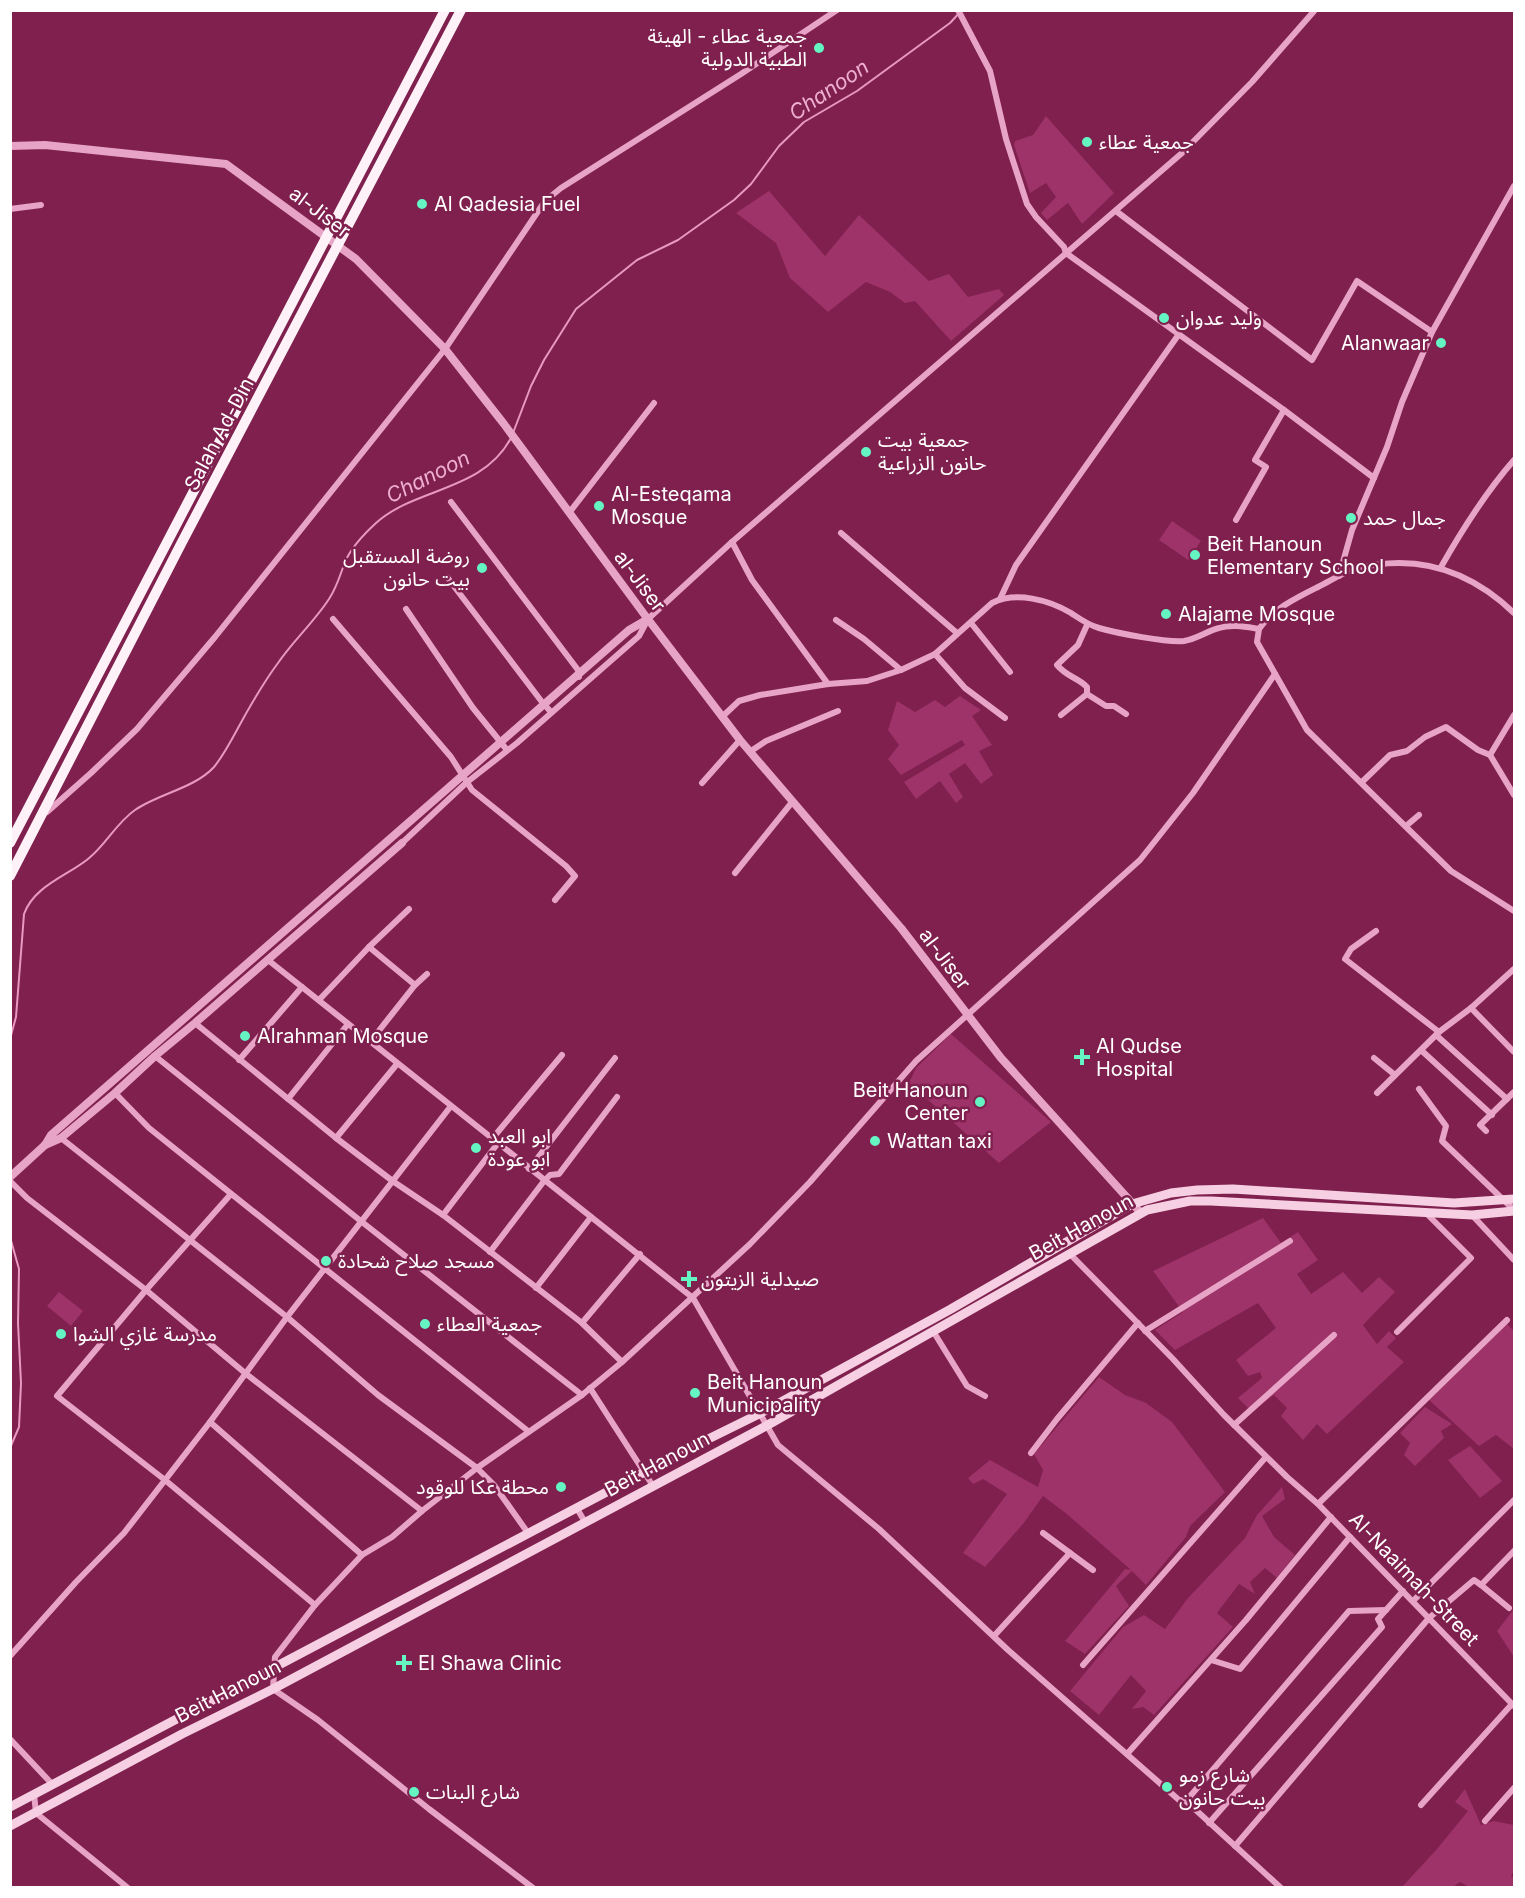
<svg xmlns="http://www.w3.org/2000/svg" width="1525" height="1898" viewBox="0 0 1525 1898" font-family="Inter,'Noto Sans Arabic',sans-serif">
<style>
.green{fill:#9d3369}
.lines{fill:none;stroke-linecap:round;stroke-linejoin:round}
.stream{stroke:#e998c2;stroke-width:2}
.minor{stroke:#e7a4c6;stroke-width:6}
.tertiary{stroke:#e7a4c6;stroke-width:8}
.secondary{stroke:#f6cfe2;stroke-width:9}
.trunk{stroke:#fef2f8;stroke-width:10}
.poi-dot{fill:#65f5c3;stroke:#7f204e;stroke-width:2}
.labels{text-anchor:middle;stroke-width:5;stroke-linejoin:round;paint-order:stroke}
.poi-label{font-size:20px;fill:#fff;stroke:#7f204e;text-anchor:start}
.street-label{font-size:20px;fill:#fff;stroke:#7f204e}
.water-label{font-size:21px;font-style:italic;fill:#efafd0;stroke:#7f204e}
</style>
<rect width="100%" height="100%" fill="#7f204e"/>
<!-- green -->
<g class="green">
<polygon points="1046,116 1114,193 1082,224 1068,203 1047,220 1041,213 1056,197 1046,183 1030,193 1014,145 1015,141 1033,135"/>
<polygon points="769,191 825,256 859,215 929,281 949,274 968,297 999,289 1004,295 951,341 915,301 905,303 890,292 866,282 828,312 790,278 776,243 736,213"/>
<polygon points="1172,521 1201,541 1188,560 1159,540"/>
<polygon points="960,696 981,710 972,716 992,745 979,751 993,775 981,784 965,763 949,774 963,797 956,803 940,781 916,799 904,782 965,745 962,740 901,775 888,759 899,745 888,730 897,701 915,712 935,700 945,707"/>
<polygon points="951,1034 1051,1122 999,1163 909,1083 916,1068"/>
<polygon points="1263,1218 1281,1243 1298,1232 1318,1260 1297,1274 1311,1294 1343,1272 1362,1293 1379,1277 1395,1292 1363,1325 1377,1344 1389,1331 1396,1338 1387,1347 1404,1362 1327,1434 1317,1424 1303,1440 1281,1416 1287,1408 1274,1395 1252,1412 1238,1398 1262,1378 1260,1372 1248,1376 1236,1360 1276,1328 1258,1303 1175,1350 1155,1330 1183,1312 1153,1271"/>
<polygon points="59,1292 83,1311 71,1326 47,1306"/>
<polygon points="1507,1324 1514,1331 1514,1449 1496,1435 1479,1446 1429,1400"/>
<polygon points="1099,1377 1125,1395 1146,1403 1172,1422 1225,1492 1190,1526 1186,1537 1146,1585 1132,1571 1116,1586 1129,1606 1085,1654 1065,1641 1125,1569 1131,1570 1068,1515 1043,1496 1023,1524 985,1567 963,1553 1007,1494 983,1479 973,1484 968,1478 990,1460 1038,1487 1043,1470 1034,1454"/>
<polygon points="1425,1407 1452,1424 1441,1431 1444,1438 1415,1466 1404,1455 1410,1443 1400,1433"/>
<polygon points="1470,1446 1502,1481 1480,1498 1448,1460"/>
<polygon points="1282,1487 1285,1499 1262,1516 1274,1537 1295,1555 1277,1578 1265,1568 1250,1582 1255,1594 1239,1584 1217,1613 1233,1627 1154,1715 1143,1707 1132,1709 1146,1691 1131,1675 1099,1715 1070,1691 1123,1627 1144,1615 1165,1629 1188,1598 1245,1538 1257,1515"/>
<polygon points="1514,1609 1514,1657 1497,1631"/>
<polygon points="1465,1789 1481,1825 1494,1821 1514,1825 1514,1871 1511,1876 1514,1878 1514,1887 1469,1887 1460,1882 1453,1887 1401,1888 1437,1849 1468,1811 1455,1802"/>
</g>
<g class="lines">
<!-- stream -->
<g class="stream">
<polyline points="513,433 531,386 544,360 576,309 637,260 678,240 734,200 751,184 779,146 804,122 857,91 950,23 962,10"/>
<path d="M10 1039 16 1017 24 914C34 886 67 876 88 859 106 845 116 823 135 810 158 794 195 788 214 767 223 756 231 741 238 728 250 706 263 683 278 663 293 641 314 622 329 599 337 587 340 575 345 562 351 548 364 534 376 523 416 487 482 492 511 438"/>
<polyline points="10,1237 19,1269 18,1323 21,1383 19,1427 10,1448"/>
</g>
<!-- minor -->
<g class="minor">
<polyline points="958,10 990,71 1006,139 1027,204 1036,217 1064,247 1066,253 1284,410 1374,478"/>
<polyline points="10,209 41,205"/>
<polyline points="1116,211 1312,360 1357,281 1432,332"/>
<polyline points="451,502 578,670 579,677"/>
<polyline points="569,513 654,403"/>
<polyline points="1236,520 1266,467 1255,460 1284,410"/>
<polyline points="841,533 957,633"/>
<polyline points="732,542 752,580 828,684"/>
<path d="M1441 567C1462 530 1486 492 1514 460"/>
<polyline points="1339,576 1352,530 1387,447 1402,402 1432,332 1514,186"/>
<polyline points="447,577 542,702 551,712"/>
<polyline points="1000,599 1016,565 1179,334"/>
<polyline points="406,609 473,708 507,750"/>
<polyline points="333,619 451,757 472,790 566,866 575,876 555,900"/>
<path d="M836 620 864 639 901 670 935 654 992 603C1016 591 1049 600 1071 613 1080 619 1088 625 1099 628 1116 633 1168 643 1184 641 1197 639 1207 631 1219 628 1232 624 1246 627 1259 629 1273 609 1296 598 1318 587 1330 581 1342 573 1355 569 1416 553 1469 570 1514 613"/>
<polyline points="971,623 1010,672"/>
<polyline points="1259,629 1257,642 1307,730 1451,871 1514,911"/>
<polyline points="935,654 965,688 1005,718"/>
<polyline points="1087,694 1106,706 1114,706 1126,714"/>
<path d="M1061 715 1087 694V687C1077 677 1067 677 1057 665L1078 645 1087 625"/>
<polyline points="1514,715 1490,755 1514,795"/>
<polyline points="723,716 739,701 760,695 828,684 867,681 901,670"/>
<polyline points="751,751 766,741 838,711"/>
<polyline points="1362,782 1390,755 1407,751 1425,737 1446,727 1478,750 1490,755"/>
<polyline points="702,783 740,740"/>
<polyline points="47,812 91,773 137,729 215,637 445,349 545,201 561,188 741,74 837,10"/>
<polyline points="1406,826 1419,815"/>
<polyline points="402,843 466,783 517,743 639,636 648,619 732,542 1182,153 1252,82 1315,10"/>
<polyline points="735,873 793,801"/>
<polyline points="1376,931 1351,949 1345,959 1439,1032"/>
<polyline points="369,947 415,985 370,1042"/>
<polyline points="268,960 693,1298 778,1445 879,1529 1008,1650 1179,1800 1186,1801 1281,1888"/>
<polyline points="415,985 427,974"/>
<polyline points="319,1000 369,947 409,909"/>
<polyline points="1471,1008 1514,1052"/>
<polyline points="195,1023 336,1138 394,1182 443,1215 582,1323 622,1362"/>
<polyline points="1436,1035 1507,1099"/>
<polyline points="1422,1051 1492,1115"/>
<polyline points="155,1056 362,1222 582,1395"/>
<polyline points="1374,1058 1395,1075"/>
<polyline points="239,1060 302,987"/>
<polyline points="1419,1089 1446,1126 1442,1141 1514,1210"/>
<polyline points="115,1093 149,1128 528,1431"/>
<polyline points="1377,1093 1439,1032 1471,1008 1514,969"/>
<polyline points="288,1099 348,1024"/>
<polyline points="1486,1131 1480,1125 1514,1092"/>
<polyline points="61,1138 287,1317 378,1395 477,1468 494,1485 528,1533"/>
<polyline points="336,1138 397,1064"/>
<polyline points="492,1139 562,1055"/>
<polyline points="529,1169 615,1058"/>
<polyline points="10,1181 27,1198 146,1290 245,1373 422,1511"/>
<polyline points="231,1194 146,1290 57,1396 165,1480 315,1605"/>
<polyline points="443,1215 498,1143"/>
<polyline points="1472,1215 1514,1260"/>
<polyline points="490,1252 544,1181 550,1175 559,1174 617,1097"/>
<polyline points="1070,1254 1173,1359 1224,1415 1287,1477 1318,1504 1514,1706"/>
<polyline points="536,1288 591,1217"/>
<polyline points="582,1323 640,1254"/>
<polyline points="933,1331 967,1386 985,1396"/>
<polyline points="1145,1331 1290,1241"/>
<polyline points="1397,1332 1471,1258 1425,1212"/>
<polyline points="590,1388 653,1486"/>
<polyline points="210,1422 362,1555"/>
<polyline points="1234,1425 1334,1335"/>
<polyline points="1031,1453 1057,1419 1138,1323"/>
<polyline points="1318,1504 1507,1320"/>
<polyline points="576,1507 585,1522"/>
<polyline points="1070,1553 1093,1570"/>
<polyline points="1481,1585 1509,1608"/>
<polyline points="1413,1601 1514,1500"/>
<polyline points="994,1636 1070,1553 1043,1533"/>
<polyline points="10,1656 76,1582 124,1533 210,1422 287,1317 451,1106"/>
<polyline points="1211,1660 1240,1669 1350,1537"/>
<polyline points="1083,1665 1266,1457"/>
<polyline points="10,1739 52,1784"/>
<polyline points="1127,1754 1246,1620 1331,1517"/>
<polyline points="34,1794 36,1813 128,1888"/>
<polyline points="1186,1801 1349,1611 1386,1610"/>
<polyline points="1421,1805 1512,1704"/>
<polyline points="1485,1821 1514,1788"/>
<polyline points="1209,1823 1382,1627 1378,1619 1403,1591"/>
<polyline points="1235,1846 1429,1618 1474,1580 1481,1585 1514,1551"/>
<polyline points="533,1888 429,1809 318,1720 273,1689 275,1657 315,1605 362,1555 392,1537 422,1511 477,1468 582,1395 622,1362 750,1244 810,1182 916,1061 1140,860 1193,793 1275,674"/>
</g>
<!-- tertiary -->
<g class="tertiary">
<polyline points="10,146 45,145 226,164 356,259 445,349 504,424 644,614 740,740 901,928 1001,1058 1141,1213"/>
<polyline points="45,1145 61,1138 115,1093 155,1056 195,1023 402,843"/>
<polyline points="10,1177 45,1145 51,1135 629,630 648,619"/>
</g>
<!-- secondary -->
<g class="secondary">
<polyline points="10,1807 690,1448 759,1414 951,1309 1132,1204 1171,1193 1197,1190 1233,1189 1454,1203 1514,1199"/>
<polyline points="10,1826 182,1734 273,1689 766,1426 1147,1210 1190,1201 1211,1201 1472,1215 1514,1211"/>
</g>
<!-- trunk -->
<g class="trunk">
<polyline points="10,843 445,10"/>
<polyline points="10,876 181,544 461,10"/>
</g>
</g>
<!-- markers -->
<g class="poi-dot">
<circle cx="819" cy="48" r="6"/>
<circle cx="1087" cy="142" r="6"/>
<circle cx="422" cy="204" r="6"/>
<circle cx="1164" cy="318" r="6"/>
<circle cx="1441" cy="343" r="6"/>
<circle cx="866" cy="452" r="6"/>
<circle cx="599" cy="506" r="6"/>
<circle cx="1351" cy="518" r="6"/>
<circle cx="1195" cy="555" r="6"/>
<circle cx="482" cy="568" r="6"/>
<circle cx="1166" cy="614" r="6"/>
<circle cx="245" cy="1036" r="6"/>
<path d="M1079 1048h6v6h6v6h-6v6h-6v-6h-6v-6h6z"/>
<circle cx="980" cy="1102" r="6"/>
<circle cx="875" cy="1141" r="6"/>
<circle cx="476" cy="1148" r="6"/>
<circle cx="326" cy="1261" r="6"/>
<path d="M686 1270h6v6h6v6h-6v6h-6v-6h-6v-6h6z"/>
<circle cx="425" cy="1324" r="6"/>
<circle cx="61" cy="1334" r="6"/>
<circle cx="695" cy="1393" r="6"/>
<circle cx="561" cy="1487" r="6"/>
<path d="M401 1654h6v6h6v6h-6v6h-6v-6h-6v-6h6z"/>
<circle cx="1167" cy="1787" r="6"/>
<circle cx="414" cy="1792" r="6"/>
</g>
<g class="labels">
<!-- poi labels -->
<g class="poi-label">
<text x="807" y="43" text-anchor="end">جمعية عطاء - الهيئة<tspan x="807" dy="23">الطبية الدولية</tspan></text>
<text x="1099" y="149">جمعية عطاء</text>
<text x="434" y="211">Al Qadesia Fuel</text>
<text x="1176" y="325">وليد عدوان</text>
<text x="1429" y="350" text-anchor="end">Alanwaar</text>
<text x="878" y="447">جمعية بيت<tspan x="878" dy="23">حانون الزراعية</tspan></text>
<text x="611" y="501">Al-Esteqama<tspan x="611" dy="23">Mosque</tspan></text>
<text x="1363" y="525">جمال حمد</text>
<text x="1207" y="551">Beit Hanoun<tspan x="1207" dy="23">Elementary School</tspan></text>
<text x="470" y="563" text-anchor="end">روضة المستقبل<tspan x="470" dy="23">بيت حانون</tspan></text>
<text x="1178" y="621">Alajame Mosque</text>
<text x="257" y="1043">Alrahman Mosque</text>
<text x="1096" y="1053">Al Qudse<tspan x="1096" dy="23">Hospital</tspan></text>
<text x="968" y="1097" text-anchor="end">Beit Hanoun<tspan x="968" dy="23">Center</tspan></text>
<text x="488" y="1143">ابو العبد<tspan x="488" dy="23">ابو عودة</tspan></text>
<text x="887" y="1148">Wattan taxi</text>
<text x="338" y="1268">مسجد صلاح شحادة</text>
<text x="701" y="1286">صيدلية الزيتون</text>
<text x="437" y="1331">جمعية العطاء</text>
<text x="73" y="1341">مدرسة غازي الشوا</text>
<text x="707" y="1389">Beit Hanoun<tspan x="707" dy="23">Municipality</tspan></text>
<text x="549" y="1494" text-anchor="end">محطة عكا للوقود</text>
<text x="418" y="1670">El Shawa Clinic</text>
<text x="1179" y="1782">شارع زمو<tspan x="1179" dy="23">بيت حانون</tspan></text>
<text x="426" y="1799">شارع البنات</text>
</g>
<!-- street labels -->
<g class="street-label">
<text transform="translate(320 212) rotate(37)" y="7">al-Jiser</text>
<text transform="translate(219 434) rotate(-62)" y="7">Salah Ad-Din</text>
<text transform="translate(640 581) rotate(53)" y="7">al-Jiser</text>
<text transform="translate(945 959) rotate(53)" y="7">al-Jiser</text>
<text transform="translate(1081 1227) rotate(-29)" y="7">Beit Hanoun</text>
<text transform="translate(657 1464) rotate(-28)" y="7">Beit Hanoun</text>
<text transform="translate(1414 1579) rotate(46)" y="7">Al-Naaimah-Street</text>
<text transform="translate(228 1691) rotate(-27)" y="7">Beit Hanoun</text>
</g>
<!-- water labels -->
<g class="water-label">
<text transform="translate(829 90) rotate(-34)" y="7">Chanoon</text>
<text transform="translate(428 477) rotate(-27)" y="7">Chanoon</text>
</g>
</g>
<!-- border -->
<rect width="1525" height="1898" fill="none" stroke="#ffffff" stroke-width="24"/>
</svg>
